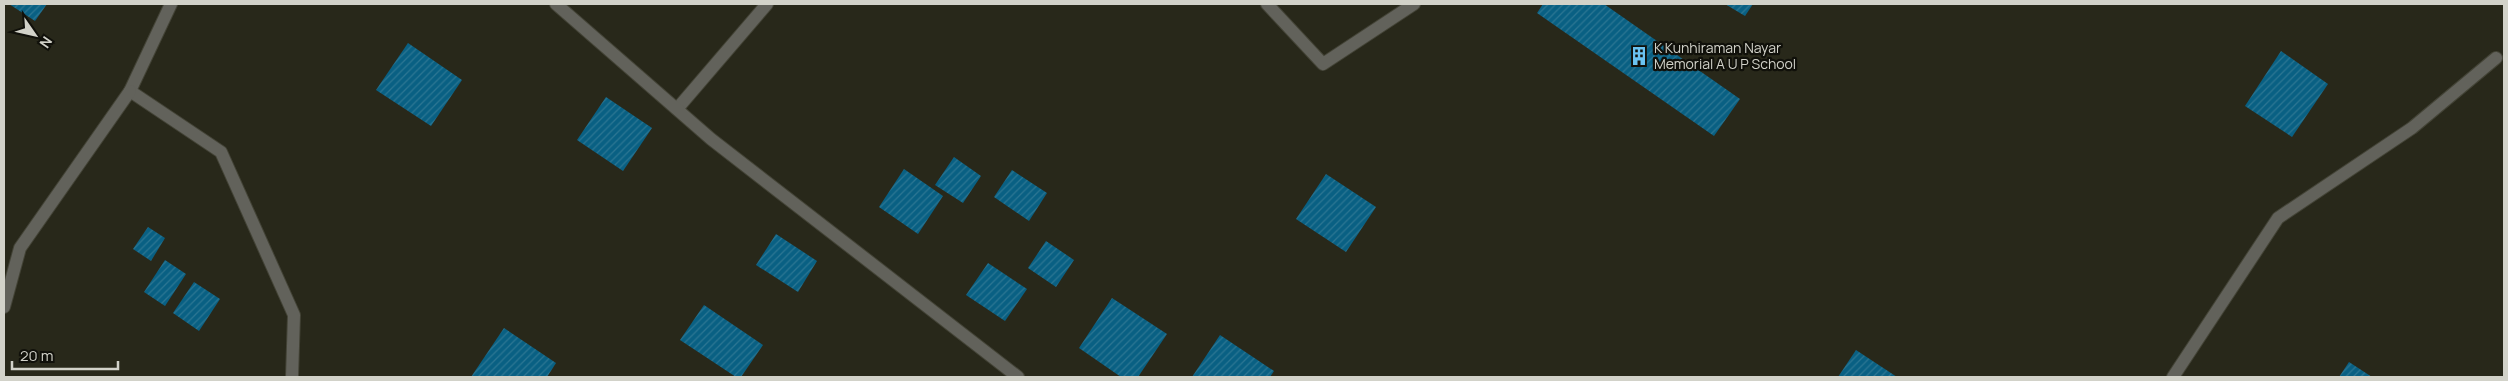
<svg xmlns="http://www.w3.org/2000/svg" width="2508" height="381" viewBox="0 0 2508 381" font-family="Manrope,sans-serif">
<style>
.building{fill:url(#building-hatch)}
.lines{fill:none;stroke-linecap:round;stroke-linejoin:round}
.minor-casing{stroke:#434336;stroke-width:14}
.tertiary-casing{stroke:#434336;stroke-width:14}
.minor{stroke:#62625b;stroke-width:12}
.tertiary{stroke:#62625b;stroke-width:12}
.labels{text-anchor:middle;stroke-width:4.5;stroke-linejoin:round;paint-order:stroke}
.poi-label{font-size:14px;fill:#d2d2c9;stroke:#10100a;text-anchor:start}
</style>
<defs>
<pattern id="building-hatch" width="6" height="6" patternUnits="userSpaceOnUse" patternTransform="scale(1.25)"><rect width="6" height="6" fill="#096083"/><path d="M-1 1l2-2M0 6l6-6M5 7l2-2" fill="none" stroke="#2c7693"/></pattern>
</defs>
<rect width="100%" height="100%" fill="#28281a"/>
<!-- building -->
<g class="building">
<polygon points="9,4 47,4 35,21"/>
<polygon points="1543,4 1604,4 1740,99 1714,136 1537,13"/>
<polygon points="1725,4 1753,4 1745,16"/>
<polygon points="408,43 462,80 431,126 376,90"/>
<polygon points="2281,51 2328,84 2292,137 2245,106"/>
<polygon points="606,97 652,128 623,171 577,140"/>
<polygon points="954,157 981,176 963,203 935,185"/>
<polygon points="904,169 943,196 918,234 879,207"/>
<polygon points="1012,170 1047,193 1029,221 994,197"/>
<polygon points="1326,174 1376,207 1346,252 1296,219"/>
<polygon points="148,227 165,238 151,261 133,249"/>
<polygon points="776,234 817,261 798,292 756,265"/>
<polygon points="1046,241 1074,260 1056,287 1028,268"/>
<polygon points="165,260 186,274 165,306 144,292"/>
<polygon points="988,263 1027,289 1005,321 966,295"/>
<polygon points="194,282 220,299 199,331 173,313"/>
<polygon points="1112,298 1167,334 1138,377 1121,377 1079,348"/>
<polygon points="704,305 763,345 741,377 736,377 680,340"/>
<polygon points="504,328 556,363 547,377 471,377"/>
<polygon points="1220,335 1274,371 1270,377 1192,377"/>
<polygon points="1856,350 1897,377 1838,377"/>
<polygon points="2349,362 2372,377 2339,377"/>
</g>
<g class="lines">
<!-- minor casing -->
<g class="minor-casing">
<g id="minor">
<polyline points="171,4 130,91 221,152 294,315 292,377"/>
<polyline points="1267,4 1323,64 1414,4"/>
<polyline points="677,109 767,4"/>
<polyline points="4,307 20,248 130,91"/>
<polyline points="2173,377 2278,218 2412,128 2496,58"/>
</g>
</g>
<!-- tertiary casing -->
<g class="tertiary-casing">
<polyline id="tertiary" points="556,4 711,139 1018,377"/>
</g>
<!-- minor -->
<use href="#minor" class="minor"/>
<!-- tertiary -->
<use href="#tertiary" class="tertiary"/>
</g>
<!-- icons -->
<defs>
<g id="building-bare" transform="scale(1.5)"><path d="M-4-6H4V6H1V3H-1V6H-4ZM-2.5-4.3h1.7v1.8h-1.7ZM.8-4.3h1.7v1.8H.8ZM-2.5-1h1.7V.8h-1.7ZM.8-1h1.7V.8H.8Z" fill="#6ac3f1" stroke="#10100a" stroke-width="2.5" paint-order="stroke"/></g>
</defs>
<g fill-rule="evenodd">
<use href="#building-bare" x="1639" y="56"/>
</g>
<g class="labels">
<!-- poi labels -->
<g class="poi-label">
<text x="1654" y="53">K Kunhiraman Nayar<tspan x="1654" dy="16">Memorial A U P School</tspan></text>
</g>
</g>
<!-- border -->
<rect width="2508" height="381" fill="none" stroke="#d2d2c9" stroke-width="10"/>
<!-- north arrow -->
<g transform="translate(35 35) rotate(124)" stroke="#10100a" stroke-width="4" paint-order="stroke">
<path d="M0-4L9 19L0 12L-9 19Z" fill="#d2d2c9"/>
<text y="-8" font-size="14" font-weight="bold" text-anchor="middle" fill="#d2d2c9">N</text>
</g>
<!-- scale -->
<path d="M12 361v8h106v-8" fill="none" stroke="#d2d2c9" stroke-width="2.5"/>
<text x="20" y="361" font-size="15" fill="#d2d2c9" stroke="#10100a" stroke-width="4" paint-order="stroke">20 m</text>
</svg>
